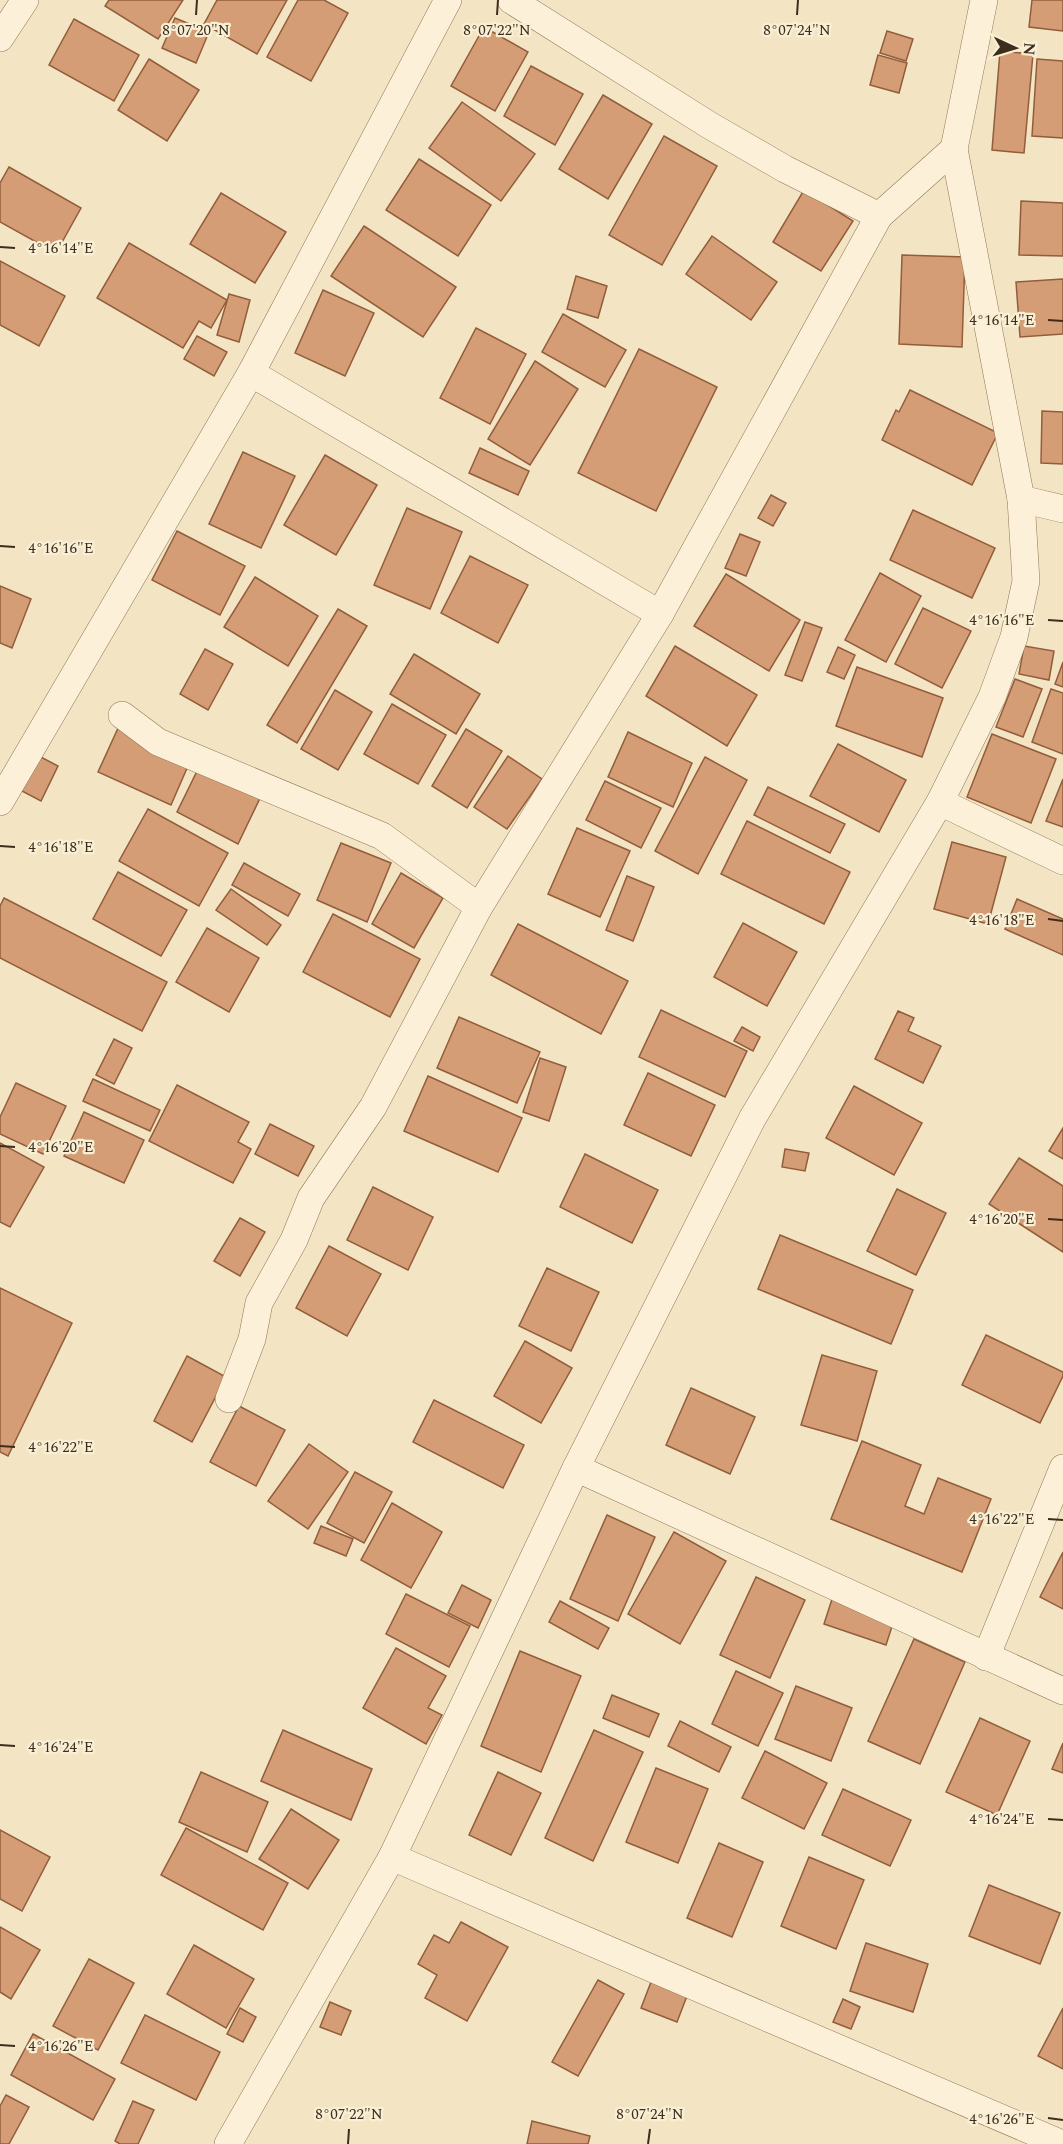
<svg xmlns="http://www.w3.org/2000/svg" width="1063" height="2144" viewBox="0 0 1063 2144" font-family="Spectral,serif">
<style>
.building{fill:#d59d76;stroke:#925d3b;stroke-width:1.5}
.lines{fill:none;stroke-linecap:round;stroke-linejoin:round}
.street-casing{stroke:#907658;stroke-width:28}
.street{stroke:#fcf1d8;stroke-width:27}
.ticks{fill:none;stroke:#3e2d1d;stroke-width:2}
.ticks-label{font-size:15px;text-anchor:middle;fill:#3e2d1d;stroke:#f9efd4;stroke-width:4.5;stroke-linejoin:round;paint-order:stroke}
</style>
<rect width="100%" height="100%" fill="#f3e5c4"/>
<!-- building -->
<g class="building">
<polygon points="109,0 183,0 158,39 105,6"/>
<polygon points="217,0 287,0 257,54 204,24"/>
<polygon points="298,0 324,0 348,13 311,81 267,57"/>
<polygon points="1032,0 1063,0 1063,31 1029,27"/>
<polygon points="175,18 209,32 196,63 162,48"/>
<polygon points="74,19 139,55 114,101 49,65"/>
<polygon points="484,27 528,52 495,111 451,86"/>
<polygon points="887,31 913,39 906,61 880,53"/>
<polygon points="1000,51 1033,54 1024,153 992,150"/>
<polygon points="878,55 907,63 899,93 870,85"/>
<polygon points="149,59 199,90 167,141 118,110"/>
<polygon points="1037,59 1063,61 1063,138 1032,136"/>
<polygon points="531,66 583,94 555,145 504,116"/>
<polygon points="603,95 652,124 608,199 559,169"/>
<polygon points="462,102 535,154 501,201 429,148"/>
<polygon points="664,136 717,166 662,265 609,235"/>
<polygon points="419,159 491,205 458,256 386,210"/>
<polygon points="9,167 81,208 56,253 0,222 0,183"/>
<polygon points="804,190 853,221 821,271 773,242"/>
<polygon points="221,193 286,232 255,283 190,244"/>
<polygon points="1021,201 1063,203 1063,256 1019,255"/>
<polygon points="364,226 456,287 423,337 331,276"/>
<polygon points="712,236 777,282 751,320 686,274"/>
<polygon points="129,243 227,300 211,328 199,321 183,348 97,298"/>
<polygon points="902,255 965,257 962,347 899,344"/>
<polygon points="0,261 65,296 39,346 0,325"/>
<polygon points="576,276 607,286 598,318 567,309"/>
<polygon points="1063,279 1063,334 1020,337 1016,282"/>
<polygon points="323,290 374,313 345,376 295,353"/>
<polygon points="229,294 250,300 239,342 217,335"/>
<polygon points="563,314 626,350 605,387 542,352"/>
<polygon points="476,328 526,354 490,424 440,398"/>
<polygon points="197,336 227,352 214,376 184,359"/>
<polygon points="639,349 717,387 656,511 578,473"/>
<polygon points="535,361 578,389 530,465 488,439"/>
<polygon points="910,390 998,433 972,485 882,440 896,410 899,412"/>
<polygon points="1042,411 1063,412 1063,464 1041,463"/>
<polygon points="480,448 529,471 518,495 469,473"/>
<polygon points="243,452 295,476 261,548 209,524"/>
<polygon points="325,455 377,485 336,555 284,525"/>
<polygon points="771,495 786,503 773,526 758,518"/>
<polygon points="407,508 462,532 430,609 374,585"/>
<polygon points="913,510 995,548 972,598 890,560"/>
<polygon points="177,531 245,566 220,615 152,580"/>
<polygon points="740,534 760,542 746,576 725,568"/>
<polygon points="470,556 528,585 498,643 441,613"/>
<polygon points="880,573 921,596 886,662 845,640"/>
<polygon points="726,574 800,620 769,671 694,626"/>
<polygon points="255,577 318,616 288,666 224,627"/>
<polygon points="0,586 31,599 12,648 0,643"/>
<polygon points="923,608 971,631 942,688 895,664"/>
<polygon points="338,609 367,626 297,743 267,725"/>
<polygon points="805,622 822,628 802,681 785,675"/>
<polygon points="675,646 757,695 727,746 646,696"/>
<polygon points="1024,646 1054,651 1049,680 1019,674"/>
<polygon points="838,647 855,655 844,679 827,672"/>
<polygon points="205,649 233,664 208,710 180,694"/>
<polygon points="414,654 480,694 456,734 390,694"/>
<polygon points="1063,662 1063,687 1055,684"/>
<polygon points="857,667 943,698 922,757 836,726"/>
<polygon points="1015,679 1042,689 1023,737 996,727"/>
<polygon points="1051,689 1063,693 1063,754 1032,742"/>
<polygon points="335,690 372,712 338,770 301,749"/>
<polygon points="392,704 446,735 418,784 364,754"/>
<polygon points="119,726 191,759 171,805 98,772"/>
<polygon points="466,729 502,751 467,808 432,786"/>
<polygon points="628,732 692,763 673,807 608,777"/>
<polygon points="992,734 1056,759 1031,823 967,797"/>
<polygon points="838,744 906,780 879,832 810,796"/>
<polygon points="35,754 58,766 41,801 18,789"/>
<polygon points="508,756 542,779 507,829 474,807"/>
<polygon points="705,757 747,780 698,874 655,851"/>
<polygon points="201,763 262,794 238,844 177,812"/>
<polygon points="1063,779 1063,827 1046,821"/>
<polygon points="605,781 661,808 641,848 586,820"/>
<polygon points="768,787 845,824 830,853 754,815"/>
<polygon points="148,809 228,853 199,906 119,861"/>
<polygon points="747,821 850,872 824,924 721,874"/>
<polygon points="577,828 630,851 600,917 548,894"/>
<polygon points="952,842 1006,857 988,924 934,909"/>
<polygon points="341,843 391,863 367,922 317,900"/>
<polygon points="244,863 300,894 288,916 232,885"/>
<polygon points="118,872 187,910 161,956 93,919"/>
<polygon points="401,873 443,898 414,948 372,924"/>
<polygon points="627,876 654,887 633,941 606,930"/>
<polygon points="231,889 281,925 267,945 216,910"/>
<polygon points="4,898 167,982 142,1031 0,958 0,906"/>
<polygon points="1017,899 1063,919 1063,955 1005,929"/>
<polygon points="333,914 420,959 390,1017 303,972"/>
<polygon points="743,923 797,952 767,1006 714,977"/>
<polygon points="518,924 628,981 601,1034 491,975"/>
<polygon points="207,928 259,958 229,1012 176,982"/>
<polygon points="661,1010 747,1051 725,1097 639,1057"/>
<polygon points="898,1011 914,1018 908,1031 941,1046 923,1083 875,1059"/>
<polygon points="459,1017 540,1052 517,1103 437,1068"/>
<polygon points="742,1027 760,1037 753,1051 734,1041"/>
<polygon points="114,1039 132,1048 114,1084 96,1075"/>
<polygon points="540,1058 566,1067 549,1121 523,1112"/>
<polygon points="648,1073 715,1105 691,1156 624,1125"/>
<polygon points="428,1076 522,1118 498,1172 404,1131"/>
<polygon points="93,1079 160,1110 150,1131 83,1101"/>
<polygon points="16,1083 66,1106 43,1154 0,1134 0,1117"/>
<polygon points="177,1085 249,1122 238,1142 251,1149 233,1183 149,1141"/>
<polygon points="854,1086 922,1123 894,1175 826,1138"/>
<polygon points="84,1112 144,1140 124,1183 64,1156"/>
<polygon points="270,1124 314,1146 298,1176 255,1154"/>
<polygon points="1063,1128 1063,1159 1049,1151"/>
<polygon points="0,1143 44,1167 10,1227 0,1222"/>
<polygon points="785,1149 809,1153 805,1171 782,1167"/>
<polygon points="585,1154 658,1190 632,1243 560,1207"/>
<polygon points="1019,1158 1063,1186 1063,1252 989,1204"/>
<polygon points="373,1187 433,1217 408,1270 347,1240"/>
<polygon points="897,1189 946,1213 916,1275 867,1251"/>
<polygon points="240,1218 265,1232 240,1276 214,1261"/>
<polygon points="780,1235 913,1290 891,1344 758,1289"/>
<polygon points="329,1246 381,1274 347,1336 296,1308"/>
<polygon points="547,1268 599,1292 571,1351 519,1326"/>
<polygon points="0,1288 72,1323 8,1456 0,1452"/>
<polygon points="986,1335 1063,1372 1063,1376 1040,1423 962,1385"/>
<polygon points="525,1341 572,1368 541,1423 494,1396"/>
<polygon points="822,1355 877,1371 857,1441 801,1425"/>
<polygon points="187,1356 226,1377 192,1442 154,1421"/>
<polygon points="691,1388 755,1417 730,1474 666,1445"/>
<polygon points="434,1400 524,1445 503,1488 413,1442"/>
<polygon points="239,1406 285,1430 256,1486 210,1462"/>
<polygon points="862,1441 921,1465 905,1506 924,1514 938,1478 991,1499 962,1572 831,1519"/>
<polygon points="309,1444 348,1472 308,1529 268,1501"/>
<polygon points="355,1472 392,1492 364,1543 327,1523"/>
<polygon points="392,1503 442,1532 411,1588 361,1560"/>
<polygon points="607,1515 655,1537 618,1621 570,1599"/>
<polygon points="321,1526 353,1539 346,1556 314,1543"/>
<polygon points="674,1532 726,1561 680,1644 628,1614"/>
<polygon points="1063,1552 1063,1609 1040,1597"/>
<polygon points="756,1577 805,1600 770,1678 720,1655"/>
<polygon points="462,1585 491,1600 478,1628 448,1613"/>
<polygon points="406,1594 470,1626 449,1667 386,1634"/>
<polygon points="833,1596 895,1617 886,1645 824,1624"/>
<polygon points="560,1601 609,1628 598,1649 549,1622"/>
<polygon points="914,1639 965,1662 920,1764 868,1741"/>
<polygon points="396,1648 446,1676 428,1708 442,1715 426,1744 363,1708"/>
<polygon points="520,1651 581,1676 541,1772 481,1746"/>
<polygon points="736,1671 783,1693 758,1746 712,1724"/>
<polygon points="796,1686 852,1708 831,1761 775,1739"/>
<polygon points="612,1695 659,1714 649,1737 603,1718"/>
<polygon points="980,1718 1030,1741 997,1815 946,1792"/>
<polygon points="680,1721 731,1747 719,1772 668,1746"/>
<polygon points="283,1730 372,1769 351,1820 261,1781"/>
<polygon points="594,1730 643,1752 593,1861 545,1838"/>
<polygon points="1063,1743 1063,1773 1052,1769"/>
<polygon points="765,1751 827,1783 804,1829 742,1798"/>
<polygon points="656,1768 708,1789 678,1863 626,1842"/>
<polygon points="201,1772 268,1802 247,1852 179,1822"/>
<polygon points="498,1772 541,1793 511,1855 469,1835"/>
<polygon points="843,1789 911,1820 890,1866 822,1835"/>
<polygon points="291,1809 339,1840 308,1889 259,1859"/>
<polygon points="186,1828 288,1883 263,1930 161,1875"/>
<polygon points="0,1830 50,1857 22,1911 0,1899"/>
<polygon points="719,1843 763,1862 732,1937 687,1918"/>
<polygon points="809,1857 864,1880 836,1949 781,1926"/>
<polygon points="989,1885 1060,1913 1040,1964 969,1936"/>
<polygon points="461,1922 508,1947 467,2021 425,1998 437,1975 418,1964 434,1935 449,1943"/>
<polygon points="0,1927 40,1950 11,1999 0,1992"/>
<polygon points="866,1943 928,1964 913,2012 850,1991"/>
<polygon points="194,1945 254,1979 226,2028 167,1994"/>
<polygon points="89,1959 134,1983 98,2050 53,2026"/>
<polygon points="598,1980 624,1994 578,2076 552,2062"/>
<polygon points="651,1982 687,1996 677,2022 641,2008"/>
<polygon points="843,1999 860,2007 851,2029 833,2022"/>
<polygon points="330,2002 351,2011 341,2035 320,2027"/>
<polygon points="240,2008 256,2017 243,2042 227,2034"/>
<polygon points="1063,2008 1063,2069 1038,2056"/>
<polygon points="145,2015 220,2052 196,2100 121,2063"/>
<polygon points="33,2034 115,2079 93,2120 11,2075"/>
<polygon points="6,2095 29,2107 9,2144 0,2144 0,2106"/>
<polygon points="133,2101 154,2110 138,2144 120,2144 115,2141"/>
<polygon points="532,2121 590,2136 588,2144 527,2144"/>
</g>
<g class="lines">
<!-- street casing -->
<g class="street-casing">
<g id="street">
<polyline points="511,0 709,125 785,169 879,216 954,149 984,0"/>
<polyline points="0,38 25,0"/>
<polyline points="251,373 660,614"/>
<polyline points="1021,499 1063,509"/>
<polyline points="122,715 158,742 382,836 479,907"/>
<polyline points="0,802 251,373 448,0"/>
<polyline points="940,802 1063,861"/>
<polyline points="229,1399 252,1339 259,1303 294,1240 311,1198 373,1107 479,907 660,614 879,216"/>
<polyline points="576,1468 1063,1691"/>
<polyline points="986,1657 1063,1468"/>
<polyline points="392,1857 1062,2144"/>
<polyline points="228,2144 392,1857 576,1468 752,1119 940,802 992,697 1014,637 1026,581 1021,499 954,149"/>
</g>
</g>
<!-- street -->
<use href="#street" class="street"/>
</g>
<!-- ticks -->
<path class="ticks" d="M196 15 197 0M497 15 498 0M797 15 798 0M0 247 15 248M1048 320 1063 321M0 546 15 547M1048 620 1063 621M0 846 15 847M1048 919 1063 921M0 1146 15 1147M1048 1219 1063 1220M0 1446 15 1447M1048 1519 1063 1520M0 1745 15 1746M1048 1819 1063 1820M0 2045 15 2046M1048 2118 1063 2120M348 2144 349 2129M648 2144 650 2129"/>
<g class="ticks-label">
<text x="196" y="35">8°07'20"N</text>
<text x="497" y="35">8°07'22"N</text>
<text x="797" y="35">8°07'24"N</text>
<text x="61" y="253">4°16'14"E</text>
<text x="1002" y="325">4°16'14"E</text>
<text x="61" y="553">4°16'16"E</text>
<text x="1002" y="625">4°16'16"E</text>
<text x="61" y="852">4°16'18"E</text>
<text x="1002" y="925">4°16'18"E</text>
<text x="61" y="1152">4°16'20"E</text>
<text x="1002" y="1224">4°16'20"E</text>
<text x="61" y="1452">4°16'22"E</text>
<text x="1002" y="1524">4°16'22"E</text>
<text x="61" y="1752">4°16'24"E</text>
<text x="1002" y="1824">4°16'24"E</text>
<text x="61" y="2051">4°16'26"E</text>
<text x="349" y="2119">8°07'22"N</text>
<text x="650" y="2119">8°07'24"N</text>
<text x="1002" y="2124">4°16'26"E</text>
</g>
<!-- north arrow -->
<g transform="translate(1015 48) rotate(94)" stroke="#f9efd4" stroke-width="4.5" paint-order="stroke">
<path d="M0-4.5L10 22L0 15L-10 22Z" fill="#3e2d1d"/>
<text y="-9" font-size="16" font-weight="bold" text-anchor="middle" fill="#3e2d1d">N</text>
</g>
</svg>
